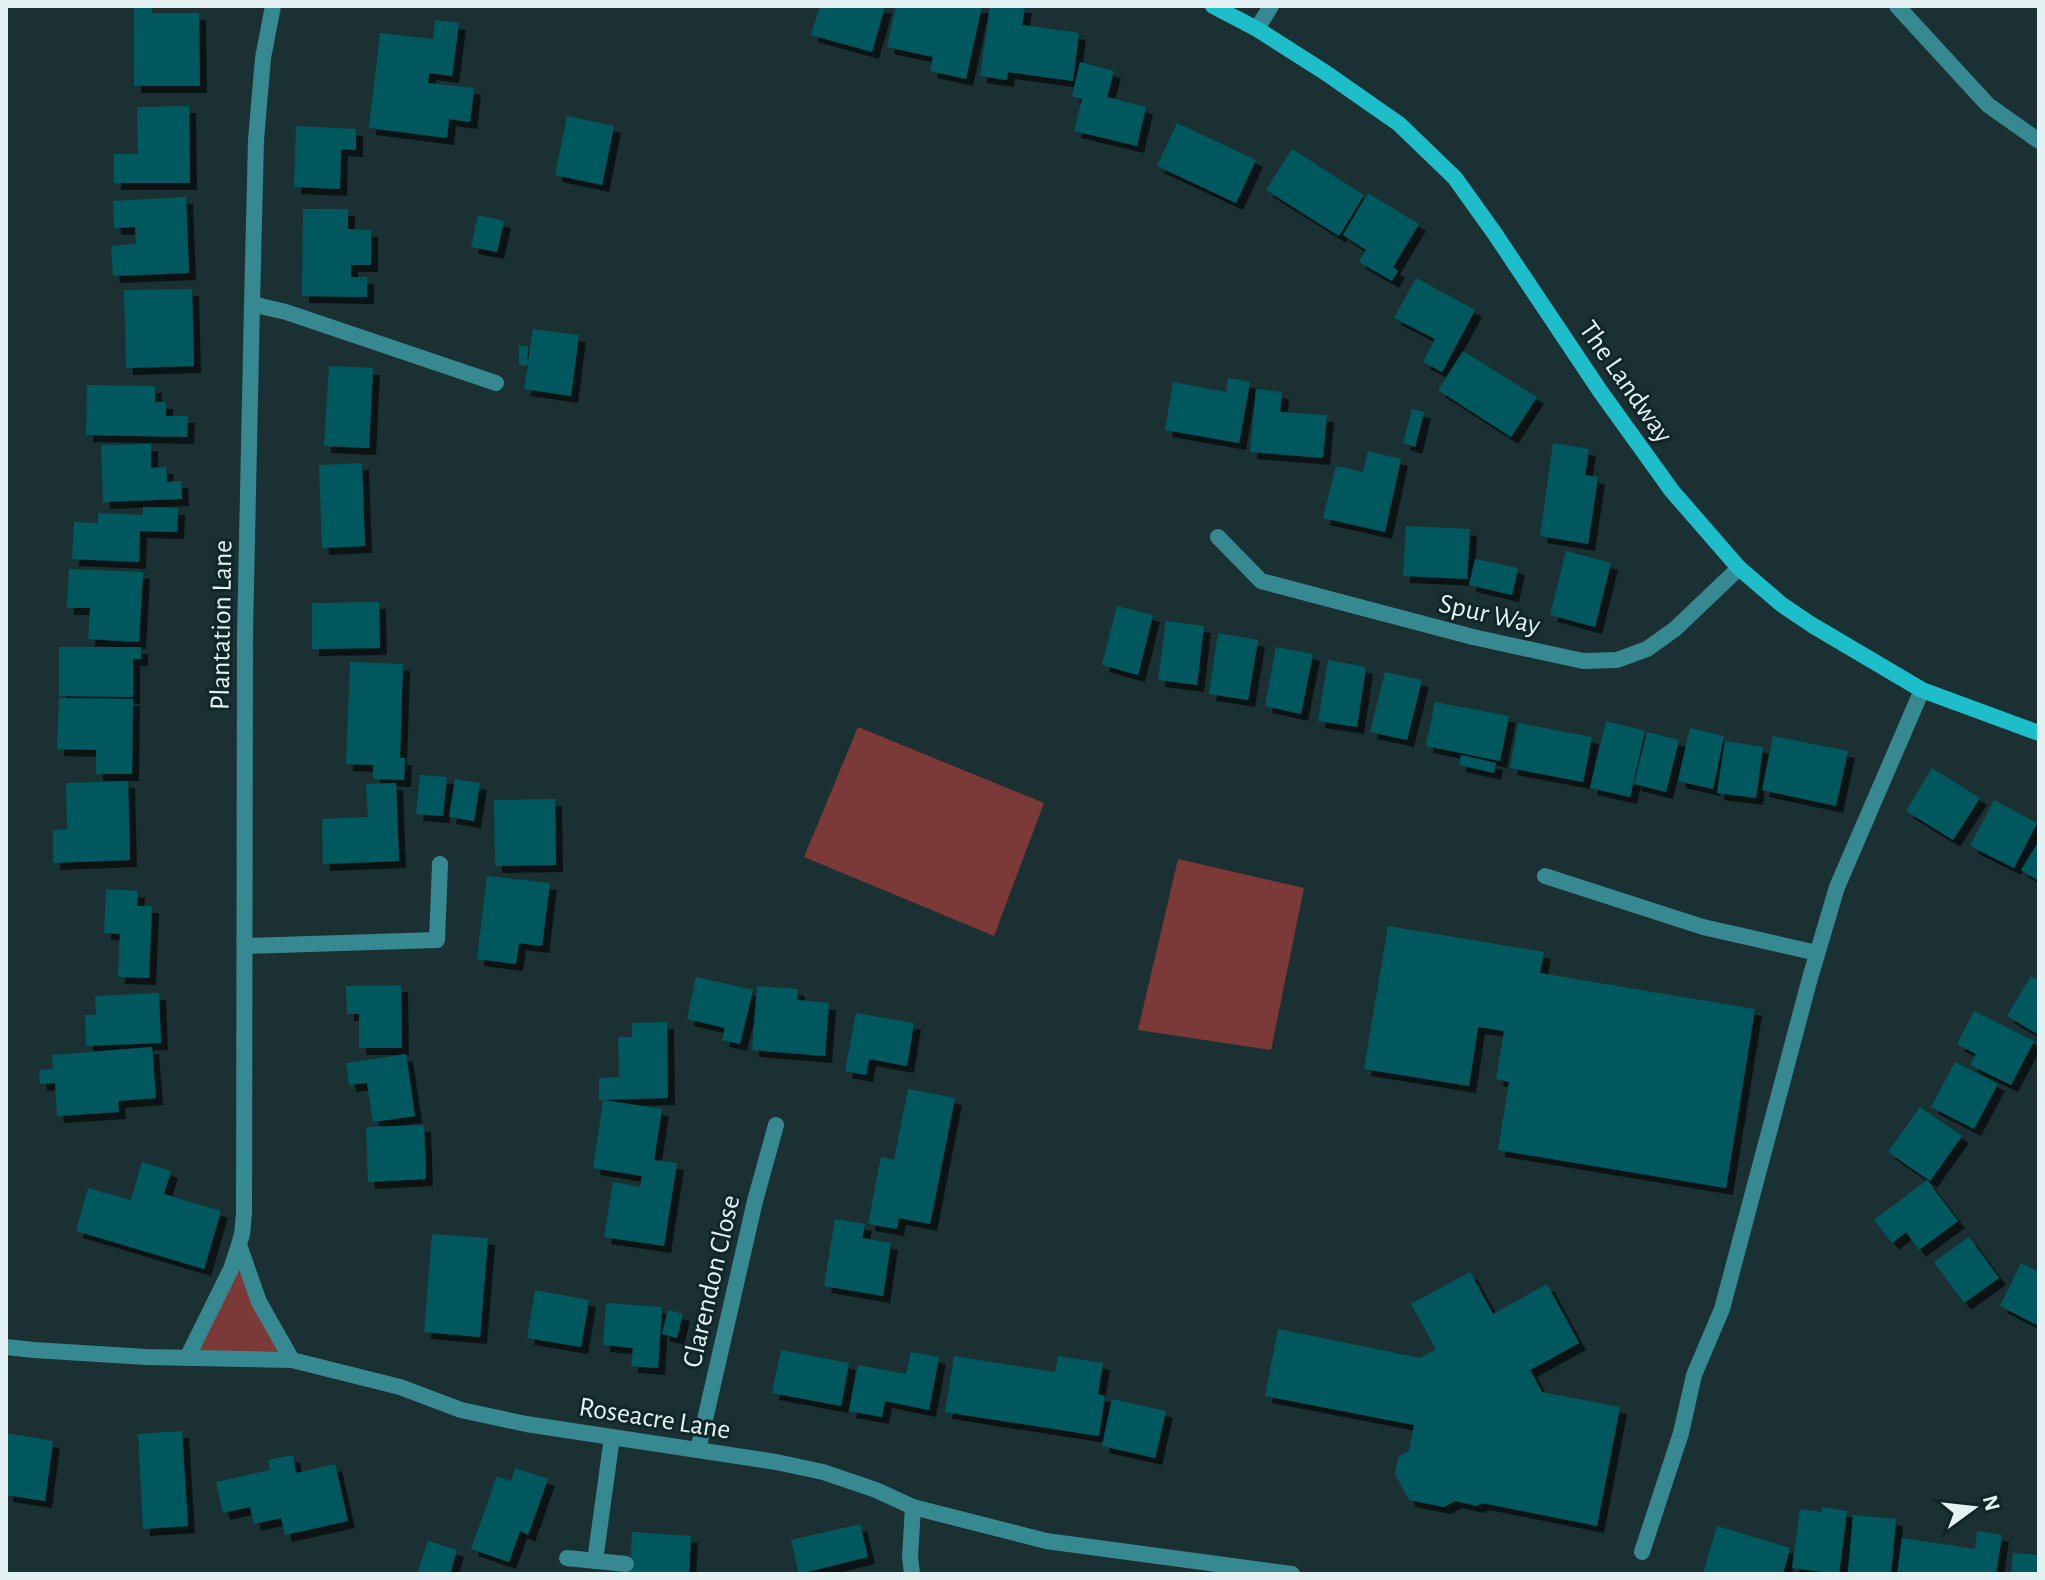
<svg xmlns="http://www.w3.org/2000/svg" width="2045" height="1580" viewBox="0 0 2045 1580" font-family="'Alegreya Sans',sans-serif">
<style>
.green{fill:#7b3938}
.building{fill:#06585f;filter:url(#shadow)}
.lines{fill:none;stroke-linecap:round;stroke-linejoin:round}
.lane{stroke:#368891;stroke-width:16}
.street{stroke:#368891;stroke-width:16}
.secondary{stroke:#1ebdca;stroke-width:16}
.labels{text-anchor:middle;stroke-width:6;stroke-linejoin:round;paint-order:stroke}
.street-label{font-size:28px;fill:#e5f2f3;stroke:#112628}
</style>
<defs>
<filter id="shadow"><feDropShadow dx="7" dy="7" stdDeviation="0" flood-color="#0009"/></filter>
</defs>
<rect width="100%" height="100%" fill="#1b3032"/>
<!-- green -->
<g class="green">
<polygon points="858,727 1044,803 994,936 804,857"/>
<polygon points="1178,859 1304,888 1271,1050 1138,1030"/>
<polygon points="239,1245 292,1360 187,1358"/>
</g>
<!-- building -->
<g class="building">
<polygon points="134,6 152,6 152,13 199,13 200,86 134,86"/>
<polygon points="820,6 885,6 872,52 811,35"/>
<polygon points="896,6 982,6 966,79 930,71 933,57 887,47"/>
<polygon points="990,6 1025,6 1022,25 1079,33 1073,81 1008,72 1007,80 980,76"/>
<polygon points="435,20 459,23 452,76 429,73 428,83 474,88 470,122 449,119 447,138 369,128 380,33 433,39"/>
<polygon points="1080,62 1114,71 1107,97 1146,107 1137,146 1074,131 1082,99 1072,96"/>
<polygon points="189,106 190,183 114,183 114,154 138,154 137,107"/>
<polygon points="567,116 614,126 602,185 555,175"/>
<polygon points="1177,123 1256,160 1236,203 1157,166"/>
<polygon points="296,126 356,129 356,150 341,149 340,189 294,187"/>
<polygon points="1292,149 1364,195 1339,236 1266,190"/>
<polygon points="1368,193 1419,224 1393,267 1398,271 1392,281 1359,262 1366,250 1343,235"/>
<polygon points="186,197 189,273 113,276 111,246 136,244 135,227 114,228 113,201"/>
<polygon points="303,209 348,209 348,229 371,230 371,265 351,265 351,277 367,277 367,297 302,296"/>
<polygon points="478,215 504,221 497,252 471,247"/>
<polygon points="1416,278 1475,310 1442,372 1423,362 1435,339 1394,318"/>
<polygon points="192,289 194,366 126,368 124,290"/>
<polygon points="533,329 579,335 571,396 524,389"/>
<polygon points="519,346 528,346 527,366 519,365"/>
<polygon points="1463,351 1537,397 1511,437 1438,390"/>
<polygon points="329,366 373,368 369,448 324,446"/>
<polygon points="1228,378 1250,382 1239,443 1165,430 1173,382 1226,392"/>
<polygon points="87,385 155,386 155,402 166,402 166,416 188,416 187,437 86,435"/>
<polygon points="1256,389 1282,392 1280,412 1327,415 1323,458 1250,452"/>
<polygon points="1412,409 1424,412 1415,447 1403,443"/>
<polygon points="1553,443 1589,449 1585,475 1598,477 1588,544 1540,536"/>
<polygon points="151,444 151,468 166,467 167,482 181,481 182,499 103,502 101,445"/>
<polygon points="1368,451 1401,459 1385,532 1323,518 1336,466 1363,472"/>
<polygon points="362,463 365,546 322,548 319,465"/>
<polygon points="143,507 178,508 177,532 140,531 139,562 72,559 74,522 98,523 98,513 143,515"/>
<polygon points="1406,526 1470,529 1467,579 1403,576"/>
<polygon points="1566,551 1611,563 1595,627 1550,615"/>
<polygon points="1475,559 1518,568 1512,595 1469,585"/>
<polygon points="69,569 143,572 139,642 88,639 90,608 67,608"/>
<polygon points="379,602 380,648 312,649 312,603"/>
<polygon points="1117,606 1153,615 1138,675 1102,665"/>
<polygon points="1166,621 1204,626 1197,685 1158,680"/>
<polygon points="1218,633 1258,640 1248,700 1209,694"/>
<polygon points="59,647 141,647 141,659 133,659 133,697 59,696"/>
<polygon points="1276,647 1313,654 1301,714 1265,706"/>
<polygon points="1328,660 1366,667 1357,727 1318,721"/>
<polygon points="350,662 403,664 400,758 405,758 404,780 373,779 373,765 346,764"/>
<polygon points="1385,672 1422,680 1407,740 1370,732"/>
<polygon points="59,698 133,699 132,774 96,774 96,750 57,749"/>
<polygon points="1435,702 1509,716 1500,761 1426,746"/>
<polygon points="1606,721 1645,731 1630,797 1590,788"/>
<polygon points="1518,723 1592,737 1583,782 1510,768"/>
<polygon points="1690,728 1724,736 1713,789 1678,781"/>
<polygon points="1647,732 1679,740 1666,792 1634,784"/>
<polygon points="1773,736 1848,751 1836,806 1762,790"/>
<polygon points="1725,741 1763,747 1756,798 1717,793"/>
<polygon points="1461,755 1496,763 1494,773 1459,765"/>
<polygon points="1932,768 1980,798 1953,840 1906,811"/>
<polygon points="420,775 447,777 443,816 416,814"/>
<polygon points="455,779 480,783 474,821 449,817"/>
<polygon points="128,781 130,860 53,863 53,830 67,829 66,783"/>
<polygon points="396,783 399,861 323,864 322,819 368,817 366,784"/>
<polygon points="555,799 556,865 495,866 494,800"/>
<polygon points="1994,800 2037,823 2014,868 1970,846"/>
<polygon points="2039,841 2039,881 2021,870"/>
<polygon points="487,876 550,883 542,946 519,943 516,964 477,959"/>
<polygon points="106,889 138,891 137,906 152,906 149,978 118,977 120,934 104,933"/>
<polygon points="1388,926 1544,952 1540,973 1755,1009 1726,1188 1498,1150 1509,1082 1496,1079 1504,1031 1478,1027 1469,1086 1364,1069"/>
<polygon points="2031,976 2039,980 2039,1035 2007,1016"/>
<polygon points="696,977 753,990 740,1044 722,1040 725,1028 687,1019"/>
<polygon points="401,985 402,1048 359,1048 359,1014 347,1014 346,986"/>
<polygon points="757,986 798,989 797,1000 829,1003 825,1056 752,1050"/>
<polygon points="159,993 161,1043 86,1046 85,1015 96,1015 95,996"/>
<polygon points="1974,1011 2034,1041 2011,1085 1970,1065 1976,1054 1957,1044"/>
<polygon points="856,1013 914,1023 907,1066 869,1059 866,1075 845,1071"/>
<polygon points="667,1022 668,1098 599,1100 599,1078 619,1077 618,1037 632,1037 632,1023"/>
<polygon points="152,1047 156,1098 118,1101 119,1112 57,1116 55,1083 40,1084 39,1070 53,1069 52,1055"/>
<polygon points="406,1054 415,1116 373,1122 367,1083 349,1085 346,1063"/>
<polygon points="1955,1062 1998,1084 1974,1129 1931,1107"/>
<polygon points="908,1089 955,1098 930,1224 899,1218 897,1229 868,1224 881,1157 894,1160"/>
<polygon points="603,1100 662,1109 654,1160 677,1163 664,1246 604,1237 613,1182 640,1187 642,1176 593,1168"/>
<polygon points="1920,1107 1962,1136 1930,1181 1888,1152"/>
<polygon points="424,1125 426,1179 368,1182 366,1127"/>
<polygon points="142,1162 171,1171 164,1194 221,1211 204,1269 76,1231 88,1188 131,1200"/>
<polygon points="1927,1180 1958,1221 1919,1250 1906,1232 1892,1243 1874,1220"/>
<polygon points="835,1219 865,1224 862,1238 891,1243 883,1296 824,1286"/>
<polygon points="432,1234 488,1238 480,1337 424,1332"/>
<polygon points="1969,1237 1999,1278 1964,1303 1934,1262"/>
<polygon points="2021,1263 2039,1272 2039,1326 2000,1306"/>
<polygon points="1470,1272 1493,1314 1547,1284 1579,1343 1530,1370 1542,1392 1620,1407 1597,1526 1482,1503 1477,1506 1455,1501 1444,1507 1409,1500 1395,1474 1398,1457 1409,1451 1414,1425 1265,1396 1278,1329 1420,1358 1436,1349 1411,1304"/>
<polygon points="535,1290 589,1300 581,1347 527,1338"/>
<polygon points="606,1303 662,1307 658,1368 631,1366 633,1348 603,1345"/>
<polygon points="668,1310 683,1314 677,1338 662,1334"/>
<polygon points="781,1350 849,1363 841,1406 772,1393"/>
<polygon points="911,1352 939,1357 929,1410 885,1401 882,1417 849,1411 858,1365 906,1374"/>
<polygon points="954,1356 1055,1372 1058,1356 1103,1363 1098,1394 1105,1396 1099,1436 945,1412"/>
<polygon points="1112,1399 1166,1411 1155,1458 1102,1446"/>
<polygon points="182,1431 188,1526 143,1529 138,1434"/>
<polygon points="6,1433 53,1441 45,1501 6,1495"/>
<polygon points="293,1455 296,1473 335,1464 348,1521 285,1535 281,1518 254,1524 250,1507 223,1513 216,1482 270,1470 268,1460"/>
<polygon points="515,1468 548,1479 528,1535 520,1531 509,1562 471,1549 497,1476 511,1481"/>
<polygon points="1822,1507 1847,1511 1839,1574 1792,1568 1800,1509 1821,1512"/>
<polygon points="1853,1515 1896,1519 1891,1574 1848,1574"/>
<polygon points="860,1524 868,1557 799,1574 791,1540"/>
<polygon points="1717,1526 1790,1548 1783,1574 1703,1574"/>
<polygon points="1977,1531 2002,1535 1996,1574 1897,1574 1902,1538 1975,1549"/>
<polygon points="632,1532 691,1536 689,1574 630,1573"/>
<polygon points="428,1541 457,1550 450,1574 417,1574"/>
<polygon points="2013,1553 2039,1555 2039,1574 2011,1574"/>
</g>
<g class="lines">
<!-- lane -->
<g class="lane">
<polyline points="252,304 286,312 496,383"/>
<polyline points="1545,876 1703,927 1817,953"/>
<polyline points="245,946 437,940 440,864"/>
<polyline points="1642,1552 1681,1433 1694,1375 1722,1309 1810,978 1837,887 1922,690"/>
</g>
<!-- street -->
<g class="street">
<polyline points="273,6 263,58 256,140 252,304 245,634 244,1214 242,1234 239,1245 259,1302 292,1360"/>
<polyline points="1897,6 1988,105 2039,141"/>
<polyline points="1257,29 1271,6"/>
<polyline points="1218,537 1261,581 1473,637 1583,661 1617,660 1647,649 1675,629 1739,568"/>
<polyline points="6,1347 34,1350 146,1357 292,1360 400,1387 461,1410 526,1424 776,1462 823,1472 876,1490 913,1507 1046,1541 1292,1574"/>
<polyline points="187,1358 231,1269 239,1245"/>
<polyline points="698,1450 755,1201 776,1125"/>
<polyline points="567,1558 626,1564"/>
<polyline points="595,1561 612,1437"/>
<polyline points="912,1574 910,1557 913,1507"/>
</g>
<!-- secondary -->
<polyline class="secondary" points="1213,6 1257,29 1326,73 1399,124 1455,178 1495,234 1600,391 1672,491 1739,568 1781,604 1812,625 1922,690 2039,733"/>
</g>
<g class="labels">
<!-- street labels -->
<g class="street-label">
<text transform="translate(1627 381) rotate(55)" y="10">The Landway</text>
<text transform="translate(1490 613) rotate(13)" y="10">Spur Way</text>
<text transform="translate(220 625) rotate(-89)" y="10">Plantation Lane</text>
<text transform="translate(710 1281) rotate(-77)" y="10">Clarendon Close</text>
<text transform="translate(655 1417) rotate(9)" y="10">Roseacre Lane</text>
</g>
</g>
<!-- border -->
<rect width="2045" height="1580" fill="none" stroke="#e5f2f3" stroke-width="16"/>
<!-- north arrow -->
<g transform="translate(1973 1508) rotate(75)" stroke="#112628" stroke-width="6" paint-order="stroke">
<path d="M0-6L14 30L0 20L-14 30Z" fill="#e5f2f3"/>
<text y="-12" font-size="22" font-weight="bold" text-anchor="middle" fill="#e5f2f3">N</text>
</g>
</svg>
